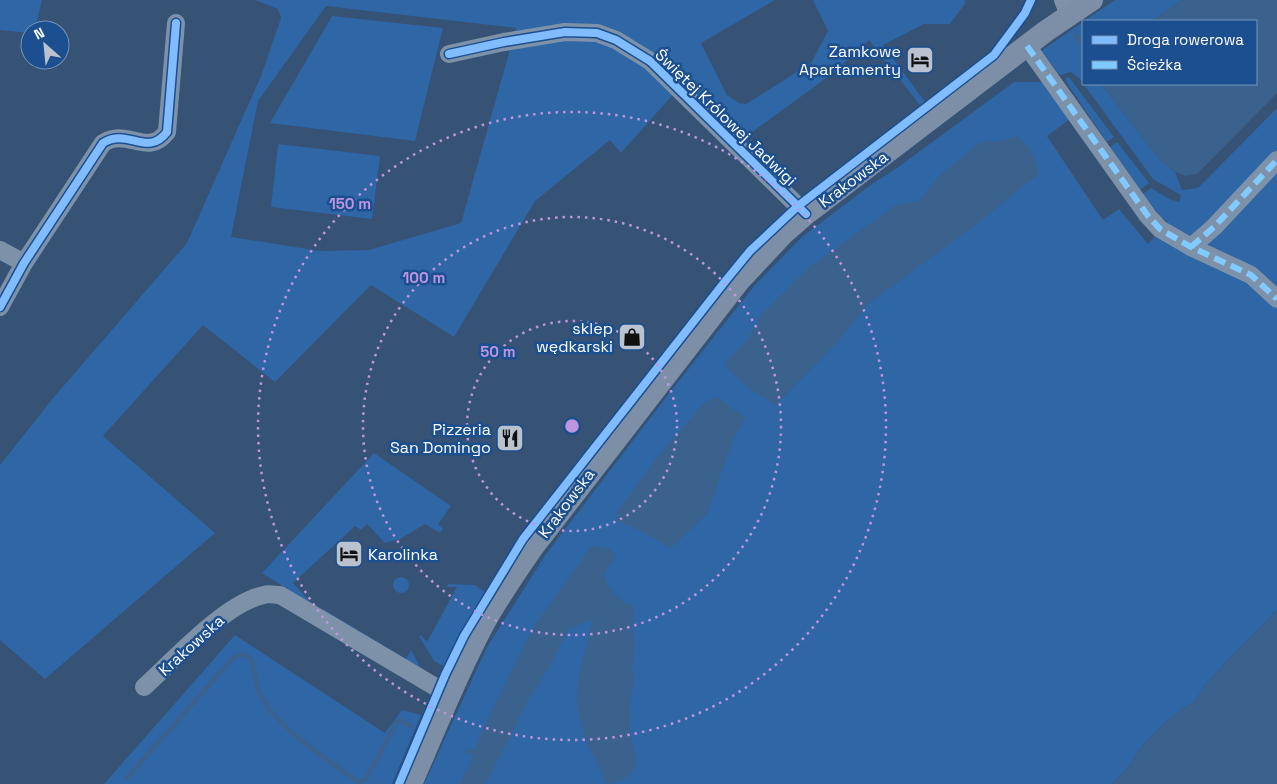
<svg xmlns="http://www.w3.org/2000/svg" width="1277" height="784" viewBox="0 0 1277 784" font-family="'Space Grotesk',sans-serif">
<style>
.green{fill:#2f66a5;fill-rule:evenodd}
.water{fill:#3b618d}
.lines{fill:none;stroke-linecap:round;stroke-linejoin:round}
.stream{stroke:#3b618d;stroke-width:4.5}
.minor{stroke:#7d92a8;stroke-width:18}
.major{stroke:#7d8ea7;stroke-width:22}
.quiet{stroke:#80caff;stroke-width:6;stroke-dasharray:12 6;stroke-linecap:butt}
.cycleway-casing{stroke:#1b4f8f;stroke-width:11}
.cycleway{stroke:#80bcff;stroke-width:8}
.ring{fill:none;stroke:#bd96df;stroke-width:2.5;stroke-dasharray:2.5 5}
.labels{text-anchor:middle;stroke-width:5;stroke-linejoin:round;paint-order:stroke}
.poi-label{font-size:16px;fill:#fff;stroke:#1b4f8f;text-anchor:end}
.street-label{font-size:16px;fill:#fff;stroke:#1b4f8f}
.centre{fill:#bd96df;stroke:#1b4f8f;stroke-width:2.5}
.ring-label{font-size:15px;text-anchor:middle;font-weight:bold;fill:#bd96df;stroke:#1b4f8f;stroke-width:5;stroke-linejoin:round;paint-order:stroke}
</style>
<rect width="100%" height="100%" fill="#365274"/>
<!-- green -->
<g class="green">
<polygon points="0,0 42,0 35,30 30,30 30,33 0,30"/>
<path d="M255 0H775L701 43 727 95 739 103 746 104 811 63 828 31 813 0H964L966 2 950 24H924L883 45 925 102 920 105 869 40 836 71 744 138 710 111 678 89 621 153 610 140 535 201 454 337 371 285 275 382 203 325 103 436 215 533 45 679 0 640V465L54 397 187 243 261 76 281 18 278 9ZM326 6 516 28 461 223 369 250 320 251 231 237 258 101Z"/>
<polygon points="1115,0 1183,0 1151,21 1084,21"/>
<polygon points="332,16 443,28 415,141 270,123"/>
<polygon points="1083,22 1083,84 1101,84 1161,161 1175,172 1182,190 1198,188 1277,108 1277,610 1225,663 1206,684 1194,702 1179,711 1162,725 1140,748 1131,764 1112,784 424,784 487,647 546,554 674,387 755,285 802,237 872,184 897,168 1014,82 1040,82 1052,87 1069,120 1047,136 1103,220 1119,209 1148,244 1168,223 1162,218 1143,194 1151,188 1169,199 1179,202 1181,195 1153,179 1079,78 1071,72 1060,75 1041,51"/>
<polygon points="1069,77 1114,137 1107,142 1066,82 1066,78"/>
<polygon points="1117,142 1149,183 1140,190 1110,147"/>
<polygon points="278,144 380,156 372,219 271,207"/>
<polygon points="374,453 451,506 438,524 443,528 440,533 425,524 400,539 385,543 367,524 361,530 355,526 293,583 313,605 262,573"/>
<circle cx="401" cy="585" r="8"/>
<polygon points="448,584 475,585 486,593 486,595 447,668 434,661 419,636 421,635 427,642 457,587 447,587"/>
<polygon points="323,609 406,659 411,650 423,672 321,610"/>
<polygon points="235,635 385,733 402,710 421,715 392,784 104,784"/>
</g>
<!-- water -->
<g class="water">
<polygon points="1183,0 1277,0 1277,93 1197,174 1186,176 1175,172 1161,161 1101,84 1256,84 1256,21 1151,21"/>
<path d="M1018 136C1029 147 1037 159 1039 175L1028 182 982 220 868 304 835 345 776 405C756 393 738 382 724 363L747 340 763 313 811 266 896 205 919 201 940 175 981 142 1002 141Z"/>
<polygon points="716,397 746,418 734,437 707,514 671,548 637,529 617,521 617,512 660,454 705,402"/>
<path d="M599 546 610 549 616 556 604 573C609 595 617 597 634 607L632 630 635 646 632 671 635 677C629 698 628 719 632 742 633 749 637 757 636 764 635 775 617 784 607 784L585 738 577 706 578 679 593 619 568 630 551 664 527 702 507 743 485 784H460L472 759V755L478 743 482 731 534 626 591 547Z"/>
<polygon points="1277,610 1277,784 1112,784 1131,764 1140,748 1162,725 1179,711 1194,702 1206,684 1225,663"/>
</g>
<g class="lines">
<!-- stream -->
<g class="stream">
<polyline points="1076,35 1083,44"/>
<polyline points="468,751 473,752"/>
<path d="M127 778 233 658 241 654 250 658C257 671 254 685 262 698 281 731 328 760 359 782L366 779 396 723 400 720 411 726"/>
</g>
<!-- minor -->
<g class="minor">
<polyline points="1063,0 1069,15"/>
<polyline points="1027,46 1148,216 1160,229 1191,247 1251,275 1277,299"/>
<polyline points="449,54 504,42 565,32 597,33 616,40 650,61 806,214"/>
<polyline points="1191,247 1214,227 1277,160"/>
<polyline points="0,250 24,263"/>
<path d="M0 307 24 263 103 143C128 127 147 158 167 132L176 23"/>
<path d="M144 687C174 660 225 603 264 595 269 593 275 595 280 595L449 695"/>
</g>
<!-- major -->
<path class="major" d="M411 784C434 732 455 678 482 627 497 599 515 573 533 547L739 281 783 234 806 214 1046 31 1092 0"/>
<!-- quiet -->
<g class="quiet">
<polyline points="1027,46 1148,216 1160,229 1191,247 1251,275 1277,299"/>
<polyline points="1191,247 1214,227 1277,160"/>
</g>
<!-- cycleway casing -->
<g class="cycleway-casing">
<g id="cycleway">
<polyline points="449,54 504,42 565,32 597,33 616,40 650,61 806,214"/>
<path d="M0 307 24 263 103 143C128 127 147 158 167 132L176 23"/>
<polyline points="399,784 445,675 464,636 523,539 727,279 750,251 798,206 994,55 1025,13 1031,0"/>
</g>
</g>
<!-- cycleway -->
<use href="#cycleway" class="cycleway"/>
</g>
<!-- distance rings -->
<g class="ring">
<circle cx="572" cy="426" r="105"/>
<circle cx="572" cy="426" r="209"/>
<circle cx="572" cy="426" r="314"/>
</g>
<!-- icons -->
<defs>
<g id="hotel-square" transform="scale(1.4375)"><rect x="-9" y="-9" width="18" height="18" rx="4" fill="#b9c2ce" stroke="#1b4f8f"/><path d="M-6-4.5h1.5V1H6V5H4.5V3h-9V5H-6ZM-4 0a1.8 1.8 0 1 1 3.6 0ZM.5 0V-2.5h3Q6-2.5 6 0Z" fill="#111"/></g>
<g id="shop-square" transform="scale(1.4375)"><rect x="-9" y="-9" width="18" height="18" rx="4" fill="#b9c2ce" stroke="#1b4f8f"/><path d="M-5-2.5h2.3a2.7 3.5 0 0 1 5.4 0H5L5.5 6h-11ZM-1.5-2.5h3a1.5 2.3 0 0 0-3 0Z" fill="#111"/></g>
<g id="restaurant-square" transform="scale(1.4375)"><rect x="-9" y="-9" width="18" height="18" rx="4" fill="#b9c2ce" stroke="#1b4f8f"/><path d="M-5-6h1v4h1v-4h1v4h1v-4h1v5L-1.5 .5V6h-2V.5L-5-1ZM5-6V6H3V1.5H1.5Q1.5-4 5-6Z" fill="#111"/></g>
</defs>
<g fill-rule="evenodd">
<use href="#hotel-square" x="920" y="60"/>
<use href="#shop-square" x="632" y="337"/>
<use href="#restaurant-square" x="510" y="438"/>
<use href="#hotel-square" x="349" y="554"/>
</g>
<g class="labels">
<!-- poi labels -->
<g class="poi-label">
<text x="901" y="57">Zamkowe<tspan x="901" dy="18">Apartamenty</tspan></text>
<text x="613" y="334">sklep<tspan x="613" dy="18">wędkarski</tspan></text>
<text x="491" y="435">Pizzeria<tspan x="491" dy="18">San Domingo</tspan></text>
<text x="368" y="560" text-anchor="start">Karolinka</text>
</g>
<!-- street labels -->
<g class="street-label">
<text transform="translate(726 117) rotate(44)" y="6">Świętej Królowej Jadwigi</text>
<text transform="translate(853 179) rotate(-37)" y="6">Krakowska</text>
<text transform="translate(566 503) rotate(-53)" y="6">Krakowska</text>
<text transform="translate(191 645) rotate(-42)" y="6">Krakowska</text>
</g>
</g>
<circle cx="572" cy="426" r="8" class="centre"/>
<g class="ring-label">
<text x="350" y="209">150 m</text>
<text x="424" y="283">100 m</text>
<text x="498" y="357">50 m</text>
</g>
<!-- legend -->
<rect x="1082" y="20" width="175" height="65" fill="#1b4f8f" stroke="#7695bc"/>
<rect x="1092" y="36" width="25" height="8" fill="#80bcff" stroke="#7695bc"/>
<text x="1127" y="45" font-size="15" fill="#ffffff">Droga rowerowa</text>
<rect x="1092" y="61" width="25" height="8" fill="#80caff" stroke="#7695bc"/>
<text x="1127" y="70" font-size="15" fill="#ffffff">Ścieżka</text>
<!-- north arrow -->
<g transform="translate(45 45) rotate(333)"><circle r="24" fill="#1b4f8f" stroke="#7695bc"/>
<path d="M0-4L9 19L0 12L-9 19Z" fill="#b9c2ce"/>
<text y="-8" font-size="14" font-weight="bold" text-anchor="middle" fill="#ffffff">N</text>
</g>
</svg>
